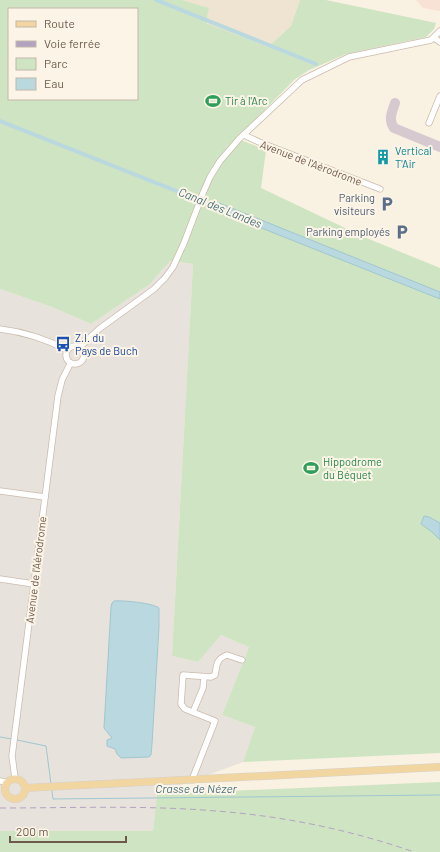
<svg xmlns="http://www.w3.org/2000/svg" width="440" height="852" viewBox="0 0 440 852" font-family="Barlow,sans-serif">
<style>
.residential{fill:#efe3d1}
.commercial{fill:#f8e2d6}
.industrial{fill:#e8e2dc}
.green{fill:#cfe4c2;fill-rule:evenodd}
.water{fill:#b9d8df;stroke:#a0c7d0}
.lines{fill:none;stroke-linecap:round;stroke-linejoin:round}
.stream{stroke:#a0c7d0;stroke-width:1}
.canal{stroke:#b9d8df;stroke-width:4}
.taxiway{stroke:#d6cad0;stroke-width:10}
.minor-casing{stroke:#cabbad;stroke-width:7}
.major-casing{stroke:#d6d1cd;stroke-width:8}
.minor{stroke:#fff;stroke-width:5.5}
.major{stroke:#f1d6a1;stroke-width:7}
.rail{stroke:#b3a2c0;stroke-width:1;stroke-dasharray:6 4;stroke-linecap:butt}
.labels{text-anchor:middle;stroke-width:4;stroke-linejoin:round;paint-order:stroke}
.leisure-label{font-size:11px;fill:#27864d;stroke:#fcf5e7;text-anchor:start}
.culture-label{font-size:11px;fill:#0d838f;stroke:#fcf5e7;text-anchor:start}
.street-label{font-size:11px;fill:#6d594b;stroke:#fcf5e7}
.service-label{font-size:11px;fill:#4e5e75;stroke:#fcf5e7;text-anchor:end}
.transit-label{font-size:11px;fill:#164399;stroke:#fcf5e7;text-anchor:start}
.water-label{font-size:12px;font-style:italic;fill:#48737e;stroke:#fcf5e7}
</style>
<rect width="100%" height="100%" fill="#f9f1e1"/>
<!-- residential -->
<polygon class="residential" points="182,0 300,0 291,26 268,47 206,23 209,8"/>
<!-- commercial -->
<polygon class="commercial" points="416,0 440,0 440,11 423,8"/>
<!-- industrial -->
<polygon class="industrial" points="170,261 193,264 172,656 198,662 221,635 249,647 222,715 255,727 243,762 157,794 153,831 0,831 0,289 52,307 91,324 150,284"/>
<!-- green -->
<g class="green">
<path d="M0 0H182L209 8 206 23 268 47 291 26 300 0H326L436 23 434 29 426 37 346 54 309 70 294 80 235 140 243 141 266 150 261 188 364 237 440 268V753L243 762 255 727 222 715 249 647 221 635 198 662 172 656 193 264 170 261 150 284 91 324 52 307 0 289ZM9 9H137V99H9Z"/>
<polygon points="440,782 440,852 0,852 0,831 153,831 157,794"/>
</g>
<!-- water -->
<g class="water">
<polygon points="219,203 440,292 440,299 216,210"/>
<polygon points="424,516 429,517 440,523 440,540 432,532 421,524"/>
<path d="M114 601C122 600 153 603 159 608V627L152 744 151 755 149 757 121 758 117 754 115 749 107 746V740L112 738 104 728 111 607 112 603Z"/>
</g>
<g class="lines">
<!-- stream -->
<g class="stream">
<polyline points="0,737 12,739"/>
<polyline points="17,740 46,746 51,784"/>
<polyline points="52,791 53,799 440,795"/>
</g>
<!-- canal -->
<g class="canal">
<polyline points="156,0 316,64"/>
<polyline points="0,121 222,209"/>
</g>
<!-- taxiway -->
<path class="taxiway" d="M395 103C392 112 388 120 394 128L440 147"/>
<!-- minor casing -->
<g class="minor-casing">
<g id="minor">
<polyline points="434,38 440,42"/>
<polyline points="429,123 440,96"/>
<polyline points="244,135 259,142 380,189"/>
<path d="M0 329C24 332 46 339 67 350"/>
<circle cx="75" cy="355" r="9"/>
<polyline points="80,347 99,329 154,289 165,278 173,267 184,243 203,193 210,177 220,161 239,139 302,80 349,57 431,40 440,31"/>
<polyline points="0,491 45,497"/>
<polyline points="0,579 34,584"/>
<polyline points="193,712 203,688 204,677"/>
<polyline points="15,778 12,756 58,396 62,380 70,364"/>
<path d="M192 780 215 721 185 709 181 704 183 675 211 677 215 675C217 665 216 659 227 655L242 660"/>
<polyline points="0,781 7,782"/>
</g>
</g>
<!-- major casing -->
<g class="major-casing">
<g id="major">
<circle cx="15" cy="789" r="10"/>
<polyline points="25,788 440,767"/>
</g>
</g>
<!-- minor -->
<use href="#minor" class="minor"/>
<!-- major -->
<use href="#major" class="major"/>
<!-- rail -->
<path class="rail" d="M0 808C72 808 144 805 216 811 283 816 351 830 414 852"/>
</g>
<!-- icons -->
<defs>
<g id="stadium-bare" transform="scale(1.2)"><path d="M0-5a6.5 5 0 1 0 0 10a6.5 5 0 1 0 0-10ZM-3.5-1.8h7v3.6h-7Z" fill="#2e9e5b" stroke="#fcf5e7" stroke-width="2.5" paint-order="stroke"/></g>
<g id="building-bare" transform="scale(1.2)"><path d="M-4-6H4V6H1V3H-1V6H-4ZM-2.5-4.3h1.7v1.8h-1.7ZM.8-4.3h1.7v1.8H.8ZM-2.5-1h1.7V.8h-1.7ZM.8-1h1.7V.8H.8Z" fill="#0f9aa8" stroke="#fcf5e7" stroke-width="2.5" paint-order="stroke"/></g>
<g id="parking-bare" transform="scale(1.2)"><path d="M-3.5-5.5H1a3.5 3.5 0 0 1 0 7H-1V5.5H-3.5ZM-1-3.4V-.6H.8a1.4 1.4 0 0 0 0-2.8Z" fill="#5c6f8a" stroke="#fcf5e7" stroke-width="2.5" paint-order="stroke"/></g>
<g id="bus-bare" transform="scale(1.2)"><path d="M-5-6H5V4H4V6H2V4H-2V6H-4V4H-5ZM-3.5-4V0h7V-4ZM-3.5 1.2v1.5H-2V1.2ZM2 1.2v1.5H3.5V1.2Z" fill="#1a4fb4" stroke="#fcf5e7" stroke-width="2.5" paint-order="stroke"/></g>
</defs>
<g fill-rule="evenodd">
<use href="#stadium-bare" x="213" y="101"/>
<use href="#building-bare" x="383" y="157"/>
<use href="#parking-bare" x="387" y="204"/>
<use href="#parking-bare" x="402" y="232"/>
<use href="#bus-bare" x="63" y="344"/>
<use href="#stadium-bare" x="311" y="468"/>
</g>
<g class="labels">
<!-- leisure labels -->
<g class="leisure-label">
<text x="225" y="105">Tir à l'Arc</text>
<text x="323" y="466">Hippodrome<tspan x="323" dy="13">du Béquet</tspan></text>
</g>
<!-- culture labels -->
<g class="culture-label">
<text x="395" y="155">Vertical<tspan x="395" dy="13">T'Air</tspan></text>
</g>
<!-- street labels -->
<g class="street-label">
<text transform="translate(311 163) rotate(21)" y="4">Avenue de l'Aérodrome</text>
<text transform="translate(36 570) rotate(-83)" y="4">Avenue de l'Aérodrome</text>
</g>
<!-- service labels -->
<g class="service-label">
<text x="375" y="202">Parking<tspan x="375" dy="13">visiteurs</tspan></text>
<text x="390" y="236">Parking employés</text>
</g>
<!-- transit labels -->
<g class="transit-label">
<text x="75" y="342">Z.I. du<tspan x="75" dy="13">Pays de Buch</tspan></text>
</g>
<!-- water labels -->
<g class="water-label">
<text transform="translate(220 208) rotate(22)" y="4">Canal des Landes</text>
<text x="196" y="793">Crasse de Nézer</text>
</g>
</g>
<!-- legend -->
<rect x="8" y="8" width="130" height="92" fill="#fcf5e7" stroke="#c3b7a9"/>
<rect x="16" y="21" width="20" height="6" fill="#f1d6a1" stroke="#c3b7a9"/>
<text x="44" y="28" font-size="12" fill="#6d594b">Route</text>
<rect x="16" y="41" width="20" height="6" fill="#b3a2c0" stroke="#c3b7a9"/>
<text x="44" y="48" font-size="12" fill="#6d594b">Voie ferrée</text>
<rect x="16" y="58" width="20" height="12" fill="#cfe4c2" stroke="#c3b7a9"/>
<text x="44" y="68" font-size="12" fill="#6d594b">Parc</text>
<rect x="16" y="78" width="20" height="12" fill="#b9d8df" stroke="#c3b7a9"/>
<text x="44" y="88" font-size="12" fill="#6d594b">Eau</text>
<!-- scale -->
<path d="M10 836v6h116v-6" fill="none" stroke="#6d594b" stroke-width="2"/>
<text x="16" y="836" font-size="12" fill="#6d594b" stroke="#fcf5e7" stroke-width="3" paint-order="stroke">200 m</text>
</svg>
